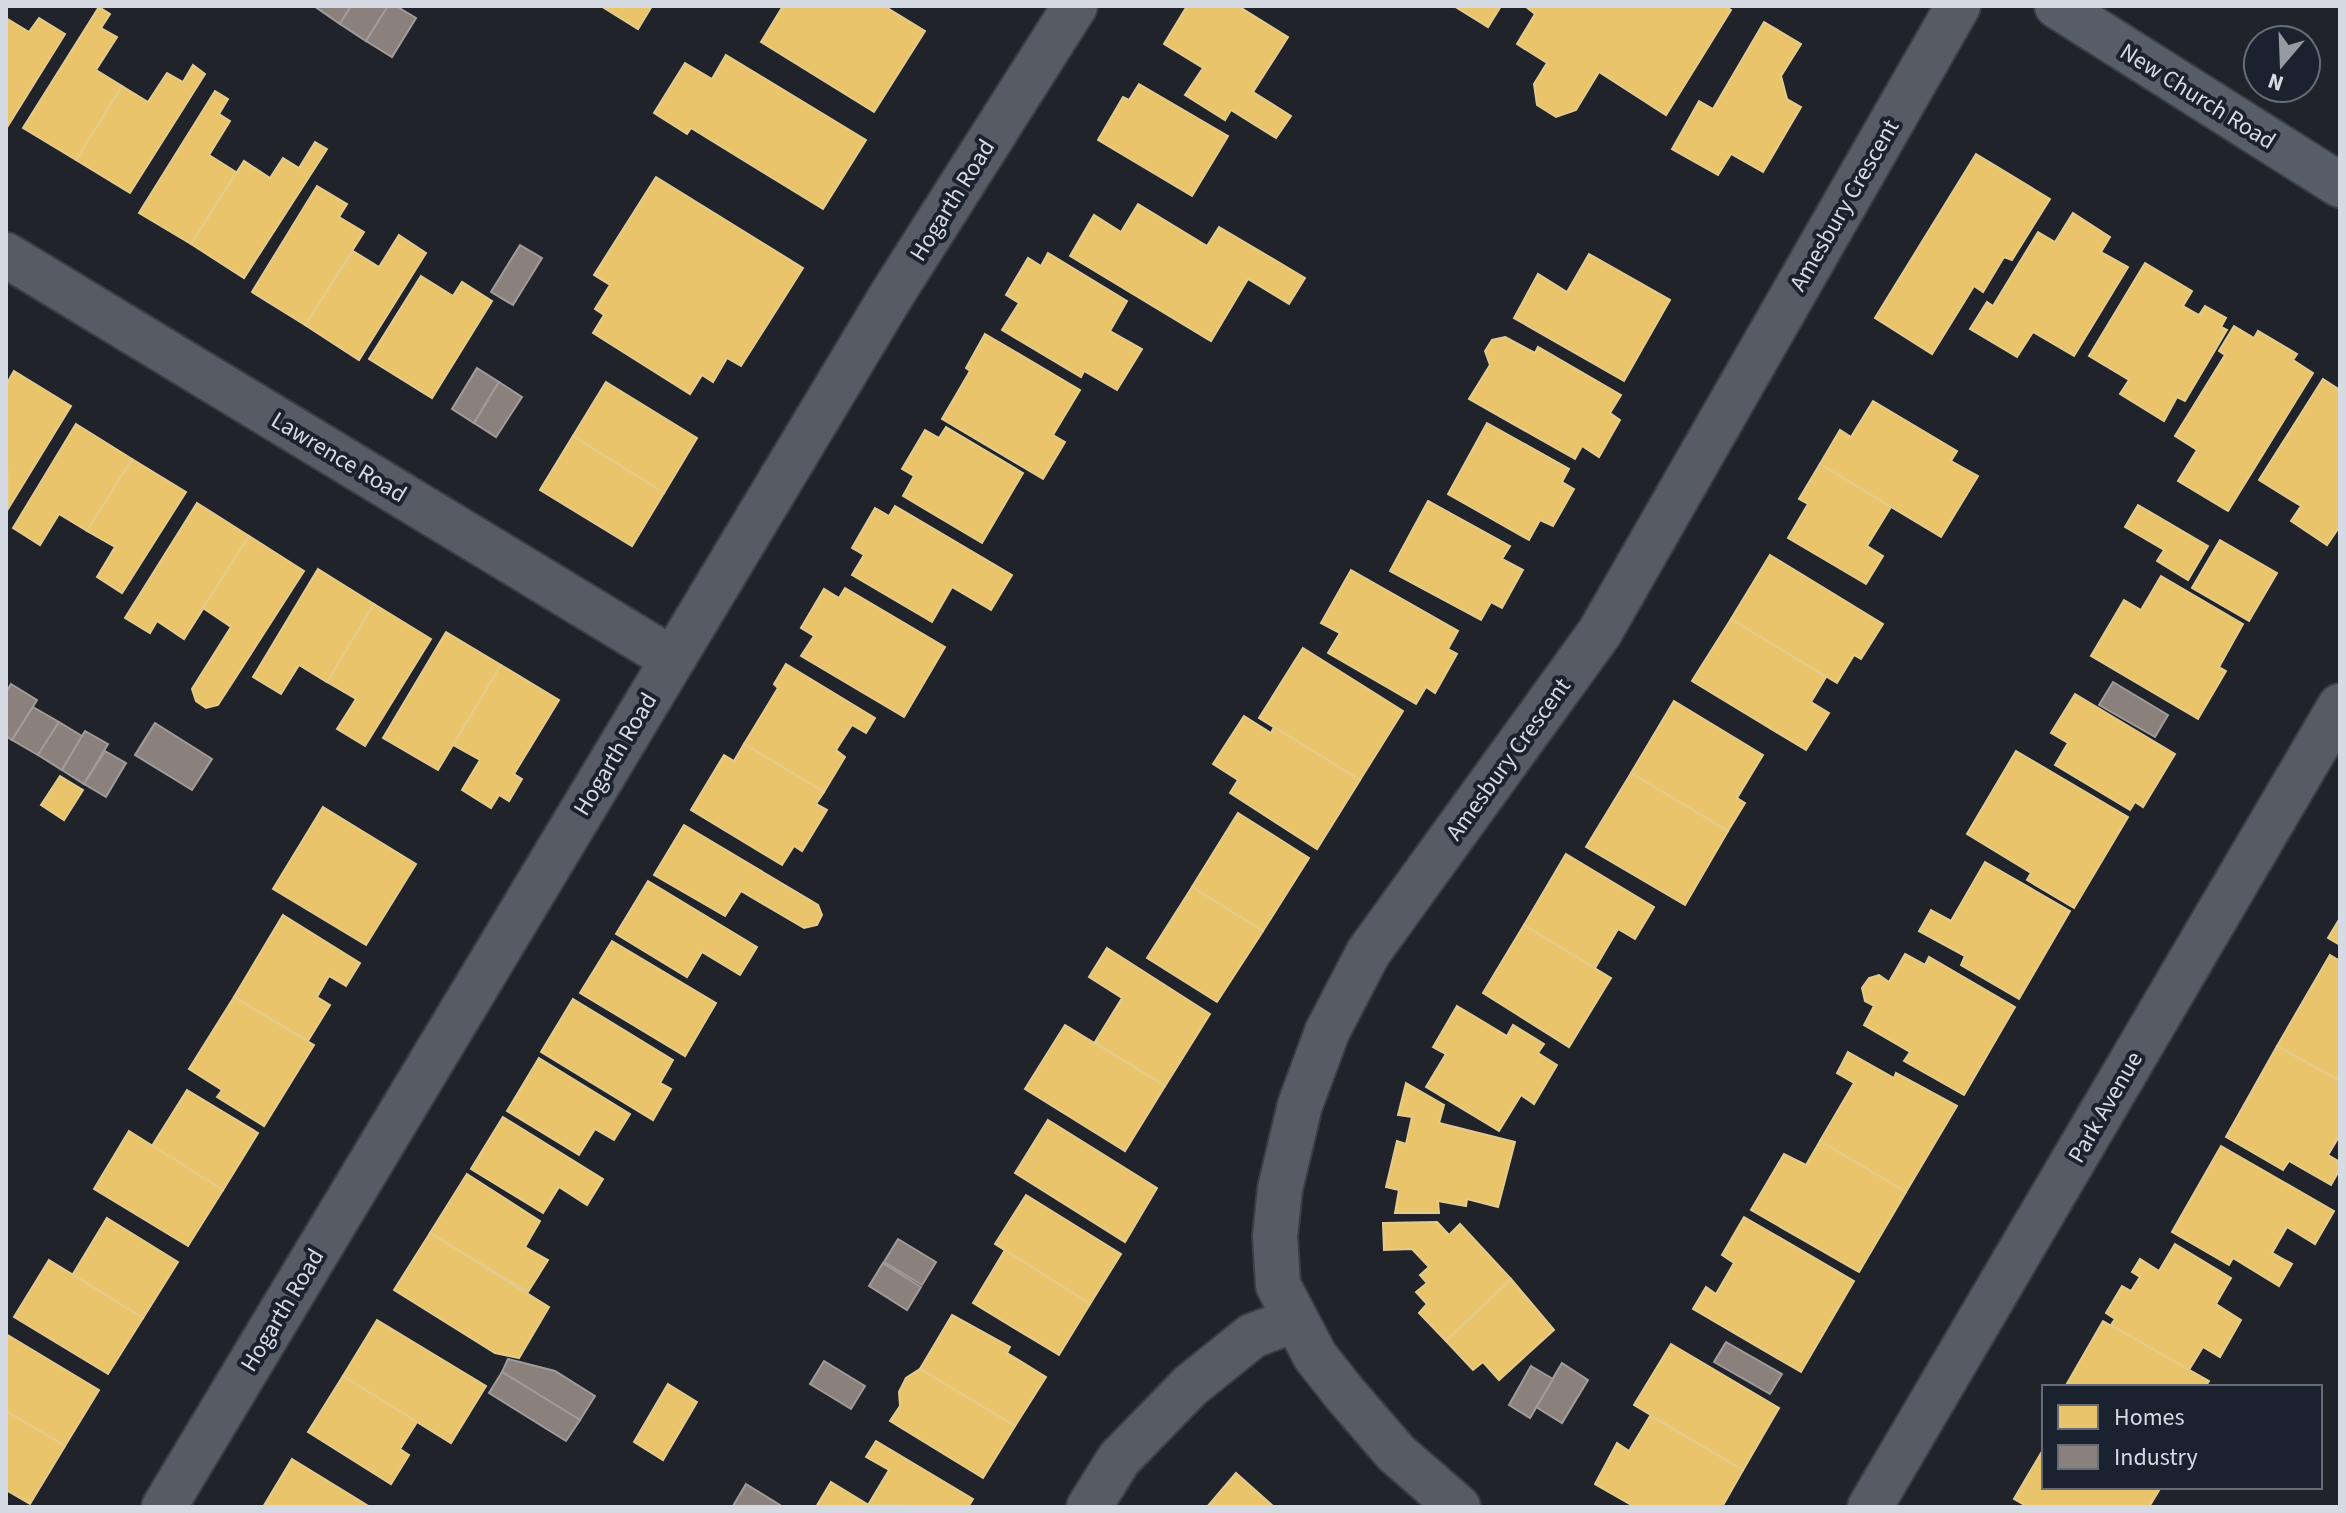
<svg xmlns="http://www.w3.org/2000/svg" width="2346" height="1513" viewBox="0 0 2346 1513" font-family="'Source Sans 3',sans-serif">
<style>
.homes{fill:#e9c46a;stroke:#e3cb8e;stroke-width:2}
.industry{fill:#8a817c;stroke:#a19c9b;stroke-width:2}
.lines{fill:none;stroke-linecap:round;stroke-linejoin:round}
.minor-casing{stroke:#3a3e43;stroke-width:48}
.secondary-casing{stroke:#3a3e43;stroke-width:48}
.minor{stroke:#575b65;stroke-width:44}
.secondary{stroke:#585e69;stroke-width:44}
.labels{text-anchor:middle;stroke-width:8;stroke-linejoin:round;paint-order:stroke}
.street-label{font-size:24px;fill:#d6dbe3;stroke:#1b222f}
</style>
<rect width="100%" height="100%" fill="#20232a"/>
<!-- homes -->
<g class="homes">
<polygon points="601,6 652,6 638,29"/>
<polygon points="783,6 884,6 925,31 874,112 761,42"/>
<polygon points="1187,6 1238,6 1288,37 1253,92 1291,116 1276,138 1231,110 1225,120 1185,95 1203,68 1164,44"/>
<polygon points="1454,6 1501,6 1488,27"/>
<polygon points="1725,6 1731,10 1666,115 1599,72 1576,110 1556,117 1537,105 1534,84 1547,63 1517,44 1535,14 1525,6"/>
<polygon points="99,7 110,14 101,28 117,37 96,70 122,86 76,160 23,128"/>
<polygon points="6,18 29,32 39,18 65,34 6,129"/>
<polygon points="1764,22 1801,44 1781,76 1787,99 1801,107 1763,172 1731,154 1718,175 1672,149 1699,101 1713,109"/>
<polygon points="726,55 866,140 823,209 691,128 687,134 654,113 685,63 712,79"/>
<polygon points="193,65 205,74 130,193 76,160 122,86 148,102 167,73 183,82"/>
<polygon points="1139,84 1228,136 1192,196 1098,140 1123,97 1129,100"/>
<polygon points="215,91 228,99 219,114 230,121 209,155 236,172 191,244 139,213"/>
<polygon points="315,142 327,149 244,278 191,244 244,161 270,178 283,158 299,168"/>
<polygon points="1976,154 2050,199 2012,260 2004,257 1983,292 1974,286 1932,354 1875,318"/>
<polygon points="656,177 803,268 741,366 727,358 713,382 702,375 690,394 593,333 604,315 595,309 610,285 594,275"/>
<polygon points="317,186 347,204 339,217 364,232 305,325 252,292"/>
<polygon points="1138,204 1207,246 1219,227 1305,278 1289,304 1248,279 1211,341 1070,256 1094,215 1121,232"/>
<polygon points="2073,213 2110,237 2101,252 2128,267 2074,356 2033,332 2017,357 1970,329 1987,302 1993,306 2038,232 2055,242"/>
<polygon points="399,235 426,253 359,360 305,325 353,251 379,267"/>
<polygon points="1048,253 1127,301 1110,331 1142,349 1117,390 1084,371 1081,377 1002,330 1019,303 1006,295 1028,258 1041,266"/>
<polygon points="1589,254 1670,300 1624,381 1514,318 1538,274 1567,292"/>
<polygon points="2145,263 2192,291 2183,306 2199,315 2205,306 2226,318 2221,327 2227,330 2185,401 2177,397 2164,421 2120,394 2129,380 2089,356"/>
<polygon points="421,276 453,296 462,282 492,301 432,398 369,359"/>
<polygon points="2234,326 2254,338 2258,331 2297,354 2293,360 2313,373 2228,511 2178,481 2197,450 2175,436 2225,355 2219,351"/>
<polygon points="985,334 1080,390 1053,435 1065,442 1043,479 942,419 970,371 966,368"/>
<polygon points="1505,337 1535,353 1538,347 1621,395 1610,413 1620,420 1599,457 1582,446 1575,459 1469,399 1490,365 1485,351 1492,340"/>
<polygon points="14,371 71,406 8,509 6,385"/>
<polygon points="2323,379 2340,390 2340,526 2327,545 2291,521 2301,506 2259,480"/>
<polygon points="606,382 697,438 664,493 573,436"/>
<polygon points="1873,401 1957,451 1951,461 1978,476 1941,537 1820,464 1840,430 1851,437"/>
<polygon points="1487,423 1569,469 1562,482 1574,489 1553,526 1540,520 1529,540 1448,494"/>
<polygon points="76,424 132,459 87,531 59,514 40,545 13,528"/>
<polygon points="946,427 1023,473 982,543 903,496 914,476 902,469 925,430 939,438"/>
<polygon points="573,436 664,493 632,546 540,490"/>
<polygon points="132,459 186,492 122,593 97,577 115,547 87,531"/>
<polygon points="1820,464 1891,507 1867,546 1883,556 1866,584 1788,538 1808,504 1799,499"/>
<polygon points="1428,501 1510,546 1502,559 1523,570 1502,608 1491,602 1481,620 1390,571"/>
<polygon points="197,503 249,536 184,639 157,621 150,633 125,618"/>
<polygon points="2138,505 2208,546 2188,580 2157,561 2164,550 2125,527"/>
<polygon points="895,506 1012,575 991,610 952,587 932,622 852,575 864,555 852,548 875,508 889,516"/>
<polygon points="249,536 304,571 218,705 206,708 196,701 192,689 231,627 203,608"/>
<polygon points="2220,540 2277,573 2249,621 2192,588"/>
<polygon points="1770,555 1883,624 1861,659 1854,655 1837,683 1731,619"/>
<polygon points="318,569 374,604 327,682 299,665 281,694 253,677"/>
<polygon points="1351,570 1458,631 1448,649 1457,654 1435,693 1426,687 1416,704 1328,653 1340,633 1321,623"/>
<polygon points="2161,576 2243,624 2219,667 2226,671 2198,719 2091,656 2124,600 2141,610"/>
<polygon points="845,588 945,647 904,717 801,656 814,636 801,628 824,589 839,598"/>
<polygon points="374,604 431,639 365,746 337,729 356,699 327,682"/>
<polygon points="1731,619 1826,677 1811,702 1829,713 1806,750 1692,681"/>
<polygon points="446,632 501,665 438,770 383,738"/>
<polygon points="1303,648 1403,711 1360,780 1259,718"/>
<polygon points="786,664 875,718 866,733 852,725 836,750 845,757 824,792 744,744 778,688 774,684"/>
<polygon points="501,665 559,700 514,774 522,779 509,801 499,795 491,808 462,790 480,760 453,745"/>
<polygon points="2075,694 2175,754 2143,807 2135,802 2130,810 2055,765 2068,743 2051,733"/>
<polygon points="1674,701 1763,755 1737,798 1745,803 1728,831 1631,773"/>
<polygon points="1244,716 1271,733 1274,727 1360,780 1317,849 1230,793 1238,780 1213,764"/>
<polygon points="744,744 824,792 816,804 827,810 802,851 794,846 782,865 691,810 724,755 734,761"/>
<polygon points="2016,751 2128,817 2074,908 2027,880 2031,873 1967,834"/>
<polygon points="1631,773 1728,831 1685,905 1586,847"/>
<polygon points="60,776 83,790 64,820 41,805"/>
<polygon points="323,807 416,864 366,945 273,889"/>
<polygon points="1238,813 1309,858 1263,931 1192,887"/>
<polygon points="684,825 818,905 822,915 817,925 804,928 741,891 725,916 654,875"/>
<polygon points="1566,854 1654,907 1635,939 1618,929 1595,968 1524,925"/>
<polygon points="1985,862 2070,911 2019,999 1961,965 1965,956 1919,931 1931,910 1951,921"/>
<polygon points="648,881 757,947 740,975 702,952 687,977 616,934"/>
<polygon points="1192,887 1263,931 1217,1002 1147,958"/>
<polygon points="283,915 360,963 346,986 329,976 317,997 330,1005 308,1041 234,997"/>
<polygon points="2340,918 2340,945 2328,938"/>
<polygon points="1524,925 1611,978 1569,1047 1483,993"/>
<polygon points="612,941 716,1003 685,1056 580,993"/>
<polygon points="1107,948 1210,1014 1165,1086 1095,1042 1122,998 1089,977"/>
<polygon points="1905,954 1925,965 1929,957 2015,1007 1964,1095 1904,1061 1910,1052 1864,1025 1874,1006 1865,1001 1862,988 1869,978 1879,975 1889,982"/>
<polygon points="2330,955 2340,961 2340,1081 2277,1046"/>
<polygon points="234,997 314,1045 264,1126 217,1097 222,1090 189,1069"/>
<polygon points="573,999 673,1060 660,1083 671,1089 653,1120 541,1052"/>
<polygon points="1457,1006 1507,1036 1513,1025 1544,1044 1538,1053 1557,1065 1534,1104 1521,1095 1499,1131 1426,1087 1446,1054 1433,1047"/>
<polygon points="1065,1025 1165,1086 1125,1151 1025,1089"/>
<polygon points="2277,1046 2340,1081 2340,1135 2328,1155 2340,1162 2340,1169 2331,1185 2289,1161 2283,1170 2226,1137"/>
<polygon points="1848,1052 1894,1078 1896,1073 1957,1106 1906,1192 1820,1141 1854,1083 1837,1073"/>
<polygon points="539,1058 630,1114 614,1140 595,1129 579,1155 507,1111"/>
<polygon points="1406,1083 1444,1105 1439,1123 1515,1142 1498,1207 1467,1199 1466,1206 1438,1201 1439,1213 1395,1213 1399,1190 1386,1187 1397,1141 1406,1144 1412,1117 1398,1115"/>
<polygon points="187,1090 258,1133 223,1190 152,1146"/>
<polygon points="503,1117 603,1179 587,1205 559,1187 543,1213 471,1169"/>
<polygon points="1048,1120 1157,1188 1125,1242 1015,1173"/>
<polygon points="129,1131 223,1190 188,1246 94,1189"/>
<polygon points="1820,1141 1906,1192 1859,1272 1751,1210 1784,1154 1806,1165"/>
<polygon points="2221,1146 2334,1211 2315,1244 2287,1227 2272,1253 2292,1264 2279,1286 2233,1258 2229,1265 2172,1232"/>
<polygon points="467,1174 540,1221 525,1247 548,1260 528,1292 430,1233"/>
<polygon points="1026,1195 1121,1254 1090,1304 995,1244"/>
<polygon points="1744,1217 1854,1281 1801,1372 1693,1309 1706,1287 1716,1294 1734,1263 1722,1255"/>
<polygon points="107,1218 178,1262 143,1318 73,1274"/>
<polygon points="1437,1222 1449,1235 1460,1224 1511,1279 1446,1341 1419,1313 1427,1304 1416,1292 1427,1283 1420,1275 1429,1267 1412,1249 1384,1250 1383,1223"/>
<polygon points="430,1233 549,1307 519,1358 495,1353 394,1290"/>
<polygon points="2175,1244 2231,1278 2216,1304 2241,1320 2220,1357 2203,1347 2189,1370 2111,1325 2115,1319 2106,1313 2122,1286 2131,1291 2140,1277 2132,1272 2140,1259 2159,1271"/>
<polygon points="1005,1250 1090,1304 1059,1355 973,1303"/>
<polygon points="49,1260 143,1318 108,1374 14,1317"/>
<polygon points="1511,1279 1554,1330 1499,1380 1483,1362 1473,1370 1446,1341"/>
<polygon points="952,1315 1010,1347 1007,1353 1046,1377 1015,1426 920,1369"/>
<polygon points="377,1320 486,1386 451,1443 343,1376"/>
<polygon points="2103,1321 2209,1381 2205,1387 2065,1387"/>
<polygon points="6,1334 99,1390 65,1446 6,1411"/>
<polygon points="1671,1344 1779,1408 1743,1470 1634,1405"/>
<polygon points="920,1369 1015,1426 983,1478 890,1421 900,1406 899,1392 906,1378"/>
<polygon points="343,1376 417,1422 400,1449 409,1455 391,1484 308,1432"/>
<polygon points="668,1384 697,1402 663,1460 634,1442"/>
<polygon points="6,1411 65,1446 30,1504 6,1490"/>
<polygon points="1650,1416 1743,1470 1722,1507 1635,1507 1595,1484 1617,1443 1629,1451"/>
<polygon points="876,1441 973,1499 968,1507 868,1505 889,1470 866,1457"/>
<polygon points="2044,1448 2044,1487 2161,1487 2149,1507 2028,1507 2014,1499"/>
<polygon points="292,1459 370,1507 263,1507"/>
<polygon points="1236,1473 1274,1507 1207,1507"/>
<polygon points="831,1482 872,1507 816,1507"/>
</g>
<!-- industry -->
<g class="industry">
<polygon points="314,6 351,6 340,24"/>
<polygon points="351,6 388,6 366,41 340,24"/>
<polygon points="388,6 396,6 416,18 392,57 366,41"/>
<polygon points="520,245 542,258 513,305 491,292"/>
<polygon points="477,368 499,382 474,423 452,409"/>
<polygon points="499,382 522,397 496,437 474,423"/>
<polygon points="2113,682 2168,715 2155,737 2099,705"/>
<polygon points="11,684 37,700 12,740 6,736 6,693"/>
<polygon points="33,707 59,722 38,755 12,740"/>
<polygon points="59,722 82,736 62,770 38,755"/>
<polygon points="155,723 212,759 192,790 135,755"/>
<polygon points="85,731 108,744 84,784 62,770"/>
<polygon points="105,751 126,763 106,797 84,784"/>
<polygon points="898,1239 936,1262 922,1285 884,1262"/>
<polygon points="883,1263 921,1287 907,1310 869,1286"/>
<polygon points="1726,1342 1782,1374 1770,1394 1714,1362"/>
<polygon points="508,1359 555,1371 595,1396 580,1420 502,1372"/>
<polygon points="824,1361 865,1386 851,1409 810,1384"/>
<polygon points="1562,1363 1588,1380 1562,1423 1536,1407"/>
<polygon points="1531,1366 1553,1379 1530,1418 1509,1405"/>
<polygon points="502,1372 580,1420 566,1441 489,1393"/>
<polygon points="746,1484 783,1507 733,1506"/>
</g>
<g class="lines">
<!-- minor casing -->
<g class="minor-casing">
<g id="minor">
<polyline points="6,255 672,659"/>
<polyline points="164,1507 891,296 1075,6"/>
<polyline points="1089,1507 1119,1459 1190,1386 1252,1336 1294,1320"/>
<polyline points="1458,1507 1396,1453 1345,1394 1315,1356 1278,1285 1275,1236 1280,1189 1300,1105 1327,1032 1368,953 1600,632 1958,6"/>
<polyline points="1870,1507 2340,706"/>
</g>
</g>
<!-- secondary casing -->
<g class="secondary-casing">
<polyline id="secondary" points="2057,6 2340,185"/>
</g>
<!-- minor -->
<use href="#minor" class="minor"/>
<!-- secondary -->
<use href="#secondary" class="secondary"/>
</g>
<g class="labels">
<!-- street labels -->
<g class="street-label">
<text transform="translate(2198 96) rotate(32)" y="8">New Church Road</text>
<text transform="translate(952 200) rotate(-58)" y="8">Hogarth Road</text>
<text transform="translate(1844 205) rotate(-60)" y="8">Amesbury Crescent</text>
<text transform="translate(339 457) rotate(31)" y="8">Lawrence Road</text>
<text transform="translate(615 754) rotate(-59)" y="8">Hogarth Road</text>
<text transform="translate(1508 759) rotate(-54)" y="8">Amesbury Crescent</text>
<text transform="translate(2105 1107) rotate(-60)" y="8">Park Avenue</text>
<text transform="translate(282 1310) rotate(-59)" y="8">Hogarth Road</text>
</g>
</g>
<!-- border -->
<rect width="2346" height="1513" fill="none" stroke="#d6dbe3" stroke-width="16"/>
<!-- legend -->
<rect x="2042" y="1385" width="280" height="104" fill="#1b222f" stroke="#666c77" stroke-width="2"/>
<rect x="2058" y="1405" width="40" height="24" fill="#e9c46a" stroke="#666c77" stroke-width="2"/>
<text x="2114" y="1425" font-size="24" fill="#d6dbe3">Homes</text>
<rect x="2058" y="1445" width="40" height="24" fill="#8a817c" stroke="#666c77" stroke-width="2"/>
<text x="2114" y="1465" font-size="24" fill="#d6dbe3">Industry</text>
<!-- north arrow -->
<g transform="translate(2282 64) rotate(199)"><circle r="38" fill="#1b222f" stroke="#666c77" stroke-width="2"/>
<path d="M0-6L14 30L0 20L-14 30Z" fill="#969ba2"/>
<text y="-12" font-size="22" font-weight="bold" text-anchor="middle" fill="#d6dbe3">N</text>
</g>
</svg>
